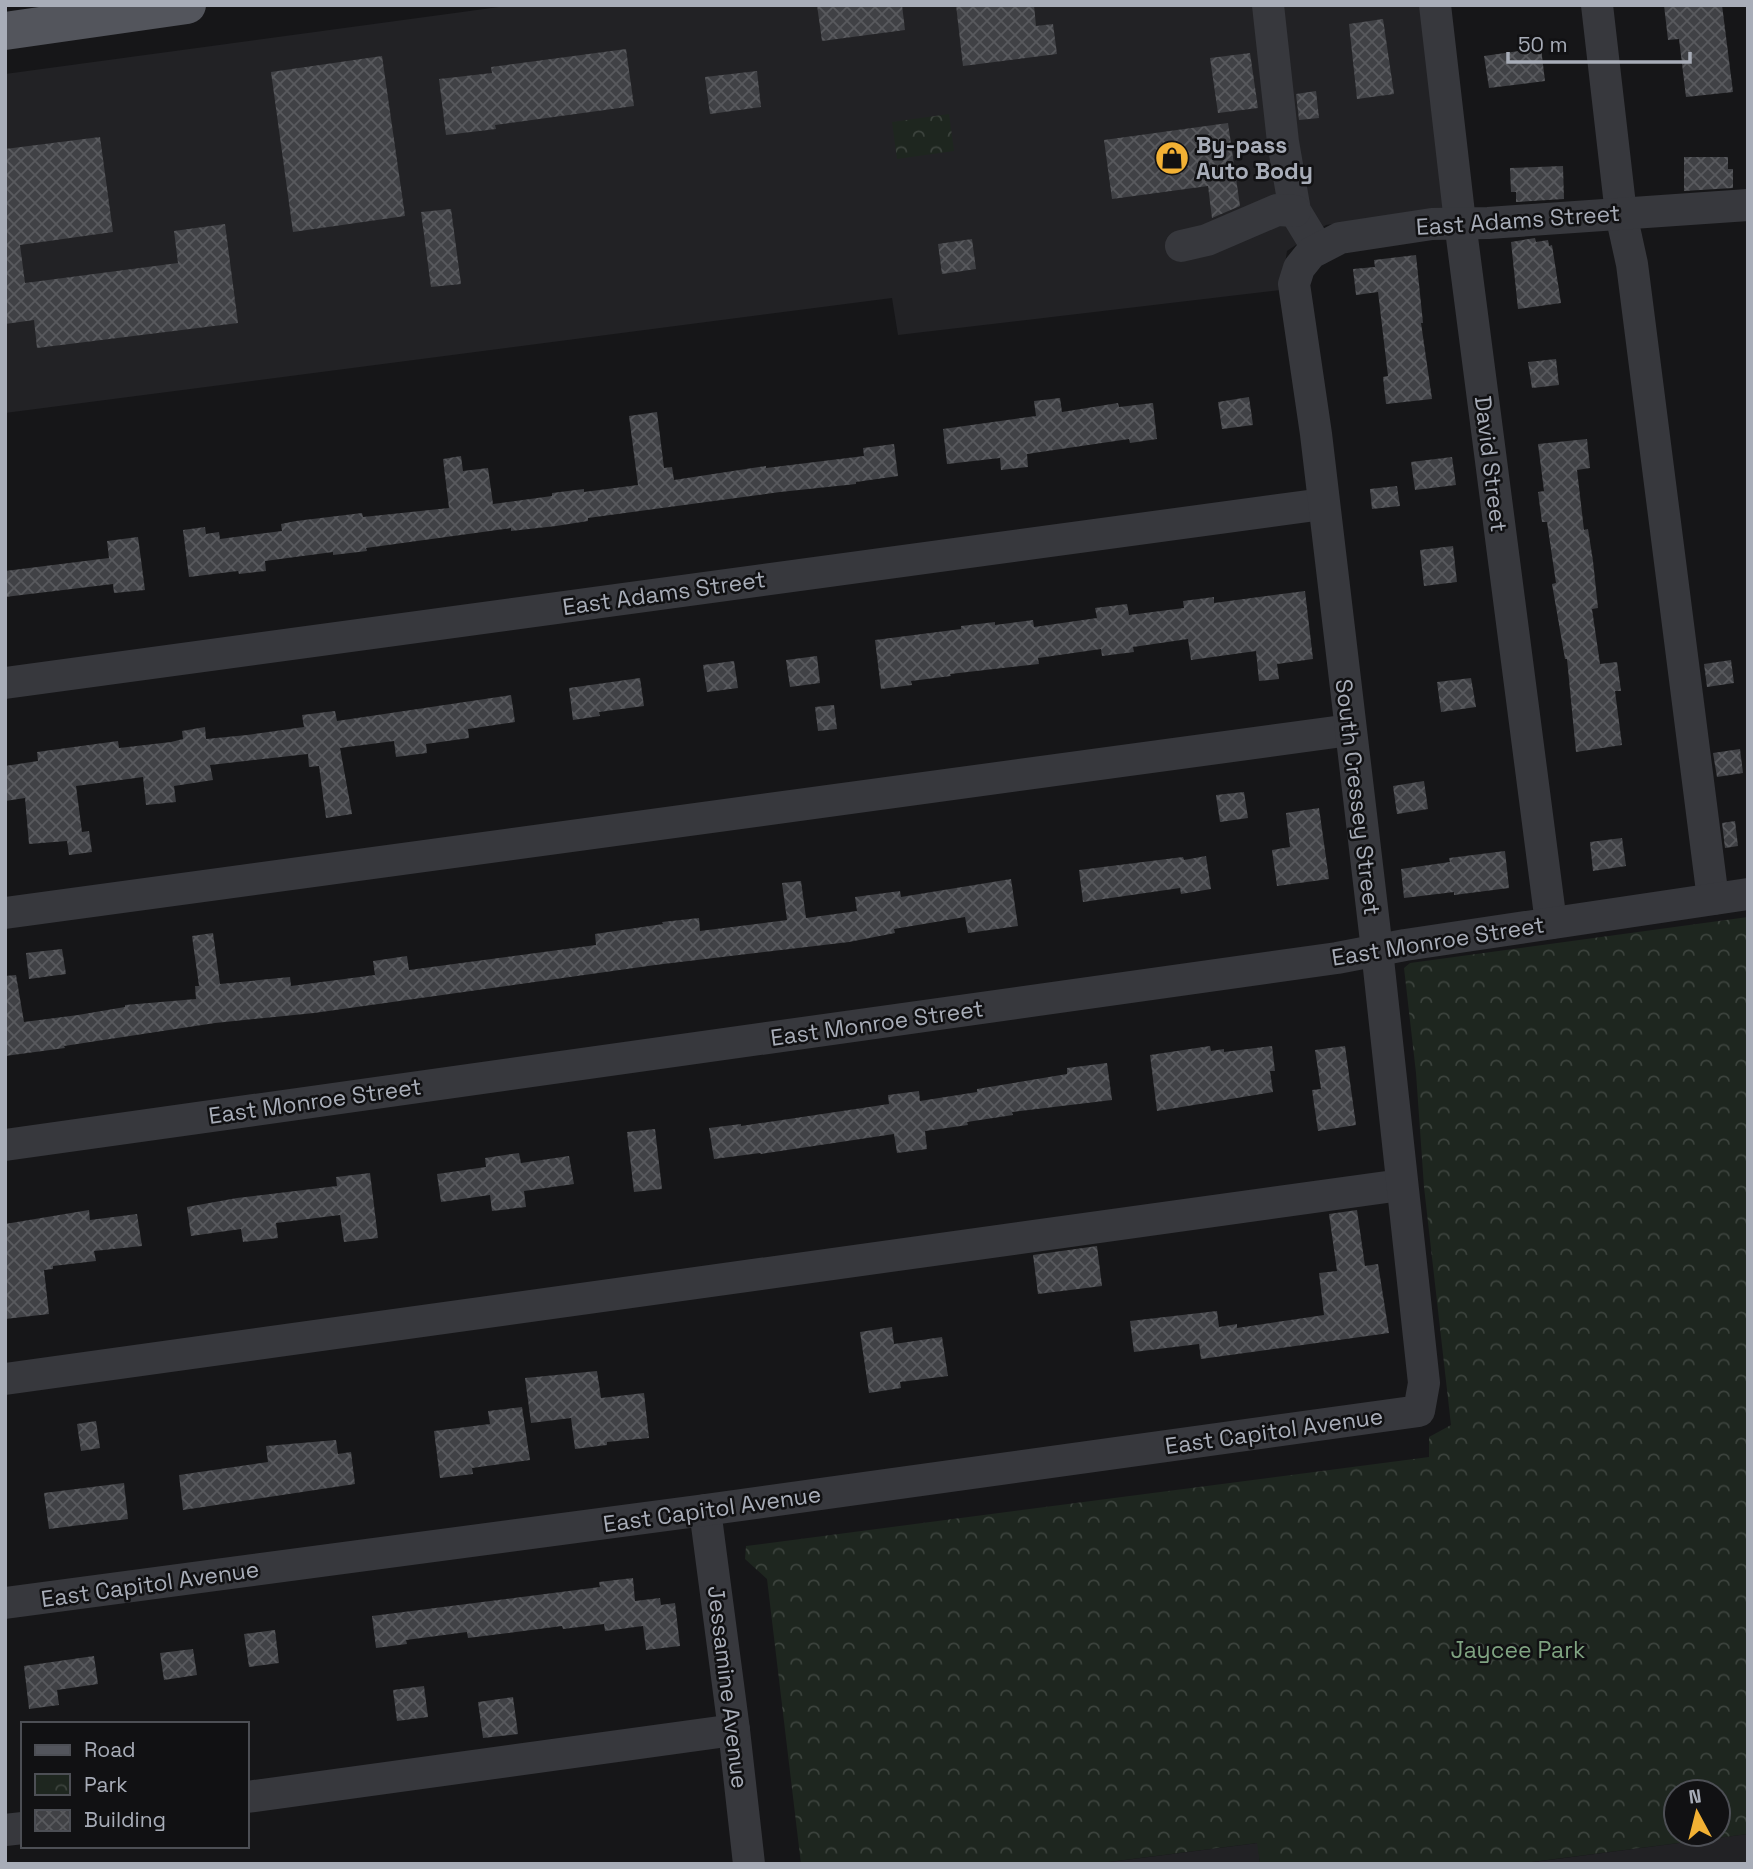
<svg xmlns="http://www.w3.org/2000/svg" width="1753" height="1869" font-family="'Space Grotesk',sans-serif">
	<style>
		.built { fill: #222225 }
		.park { fill: url(#park-crowns); fill-rule: evenodd }
		.building { fill: url(#building-cross-hatch) }
		.lines { fill: none; stroke-linecap: round; stroke-linejoin: round }
		.minor { stroke: #37383d; stroke-width: 32 }
		.major { stroke: #53555c; stroke-width: 38 }
		.labels { text-anchor: middle; dominant-baseline: central; stroke-width: 5; stroke-linejoin: round; paint-order: stroke }
		.poi-label { font-size: 23px; font-weight: bold; fill: #a8adb8; stroke: #111113; text-anchor: start }
		.street-label { font-size: 23px; fill: #a8adb8; stroke: #111113 }
		.park-label { font-size: 23px; fill: #7fa381; stroke: #111113 }
	</style>
	<defs>
		<pattern id="park-crowns" width="20" height="18" patternUnits="userSpaceOnUse" patternTransform="scale(1.75)"><rect width="20" height="18" fill="#1e261f"/><path d="M2 6a3 3 0 1 1 6 0M12 15a3 3 0 1 1 6 0" fill="none" stroke="#3c433d"/></pattern>
		<pattern id="building-cross-hatch" width="8" height="8" patternUnits="userSpaceOnUse" patternTransform="scale(1.75)"><rect width="8" height="8" fill="#404145"/><path d="M0 0l8 8M0 8l8-8" fill="none" stroke="#595a5e"/></pattern>
	</defs>
	<rect width="100%" height="100%" fill="#161618"/>
	<!-- built -->
	<g class="built">
		<path d="M513,5H1423L1444,209L1326,225L1287,251L1281,290L898,335L892,298L5,413V74Z"/>
		<path d="M1748,1834V1864H1518Z"/>
		<path d="M1258,1843L1260,1864H1094Z"/>
	</g>
	<!-- park -->
	<g class="park">
		<path d="M949,114L954,151L897,159L892,122Z"/>
		<path d="M1748,917V1834L1517,1864H1260L1257,1843L1093,1864H801L767,1579L745,1559L746,1546L1429,1457V1437L1451,1425L1424,1187L1416,1073L1404,968L1410,963ZM1676,1792H1718V1834H1676Z"/>
	</g>
	<!-- building -->
	<g class="building">
		<path d="M817,5H902L905,30L822,41Z"/>
		<path d="M956,5H1034L1036,26L1053,24L1057,54L963,66Z"/>
		<path d="M1664,5H1722L1733,92L1686,97L1679,39L1668,40Z"/>
		<path d="M1383,19L1394,94L1357,99L1349,24Z"/>
		<path d="M1541,48L1545,81L1489,88L1484,56Z"/>
		<path d="M626,49L634,106L495,125L496,129L446,135L439,79L492,73L491,67Z"/>
		<path d="M1250,53L1258,108L1218,113L1210,58Z"/>
		<path d="M382,56L405,216L293,232L271,72Z"/>
		<path d="M757,71L761,107L710,114L705,77Z"/>
		<path d="M1316,91L1319,118L1299,120L1296,94Z"/>
		<path d="M1228,123L1240,206L1212,218L1208,186L1112,199L1104,140Z"/>
		<path d="M100,137L113,232L20,245L25,283L178,263L174,231L225,224L238,323L37,348L34,320L5,324V149Z"/>
		<path d="M1684,157H1728V169H1733V188L1684,191Z"/>
		<path d="M1563,166L1564,199L1516,202V192H1511L1510,168Z"/>
		<path d="M451,209L461,284L431,287L421,212Z"/>
		<path d="M1535,238L1536,242L1548,240L1549,246L1552,245L1561,303L1518,309L1511,242Z"/>
		<path d="M972,239L976,269L942,274L938,244Z"/>
		<path d="M1416,255L1423,323H1421L1432,399L1386,404L1383,377L1388,376L1378,292L1356,295L1353,269L1375,267L1374,260Z"/>
		<path d="M1556,359L1559,385L1532,388L1528,362Z"/>
		<path d="M1249,397L1253,425L1222,429L1218,402Z"/>
		<path d="M1060,398L1062,412L1118,403L1119,407L1153,403L1157,439L1130,443L1129,439L1027,454L1028,467L1001,470L1000,458L947,464L943,429L1036,416L1034,401Z"/>
		<path d="M657,412L664,468L672,467L674,480L766,466V468L864,456L863,448L894,444L898,476L856,482V484L780,492L588,518V521L556,526L511,531V528L366,548L367,551L333,555V552L265,561L266,571L239,574L238,571L189,577L183,530L205,527L206,534L219,532L220,539L282,531L281,524L296,521L362,513L363,517L449,508L443,459L461,456L463,471L488,468L493,504L552,496V493L584,489V492L638,485L629,416Z"/>
		<path d="M1587,439L1590,468L1577,470L1584,530L1588,529L1593,561L1598,608L1592,609L1600,664L1617,662L1621,691H1615L1622,745L1576,752L1567,659H1565L1552,584L1556,583L1547,522H1542L1538,492L1544,491L1538,444Z"/>
		<path d="M1452,457L1456,485L1415,490L1411,462Z"/>
		<path d="M1397,486L1400,506L1372,509L1370,489Z"/>
		<path d="M138,537L145,590L114,593L113,584L5,597V571L109,558L107,541Z"/>
		<path d="M1453,546L1457,582L1424,586L1420,550Z"/>
		<path d="M1305,591L1313,659L1277,664L1279,679L1259,681L1256,651L1191,660L1188,639L1133,647L1134,652L1102,656L1101,649L1038,658L1039,664L950,674L951,676L911,681L912,685L881,689L875,640L961,629V626L995,622V625L1033,620L1034,627L1097,618L1095,608L1127,604L1129,615L1184,608L1183,601L1214,597V603Z"/>
		<path d="M817,656L820,683L790,687L786,660Z"/>
		<path d="M1731,660L1734,683L1707,687L1704,664Z"/>
		<path d="M734,661L738,688L707,692L703,665Z"/>
		<path d="M640,678L644,706L599,712L600,716L573,720L569,688Z"/>
		<path d="M1471,678L1476,707L1441,712L1437,682Z"/>
		<path d="M511,695L515,722L468,729L469,738L426,744L427,753L396,757L394,741L340,748L352,814L326,818L319,766L309,767L308,754L210,765L213,780L174,786L176,802L146,805L143,777L76,786L82,832L89,831L92,852L69,855L67,841L29,844L25,798L5,801V766L38,761L37,752L118,741L119,748L171,742L183,739L182,731L205,727L206,739L247,735L304,727L302,715L335,711L337,721Z"/>
		<path d="M834,705L837,729L818,731L815,707Z"/>
		<path d="M1740,749L1743,773L1717,777L1713,753Z"/>
		<path d="M1424,781L1428,809L1397,814L1393,786Z"/>
		<path d="M1244,792L1248,818L1220,822L1216,795Z"/>
		<path d="M1319,808L1329,879L1277,886L1272,850L1290,847L1286,813Z"/>
		<path d="M1735,821L1738,846L1725,848L1722,823Z"/>
		<path d="M1622,838L1626,866L1593,871L1590,842Z"/>
		<path d="M1505,851L1509,888L1454,895V892L1404,898L1401,869L1450,862L1449,858Z"/>
		<path d="M1206,856L1211,889L1181,894L1180,888L1083,902L1079,870L1183,857L1184,860Z"/>
		<path d="M1011,879L1018,926L968,933L965,917L894,929L895,933L849,942L655,965L314,1013L215,1023L64,1046L65,1048L5,1056V976L16,975L24,1022L78,1015L125,1007V1005L196,999L195,986H199L192,936L213,933L220,984L290,977L291,986L375,975L373,961L407,956L409,970L596,945L595,934L663,924L662,922L699,918L700,931L787,920L782,883L801,881L806,918L857,911L855,897L900,891L901,897Z"/>
		<path d="M62,949L66,974L29,979L26,953Z"/>
		<path d="M1210,1046L1211,1051L1224,1049V1052L1272,1046L1275,1071H1270L1273,1092L1157,1111L1150,1055Z"/>
		<path d="M1345,1046L1356,1125L1318,1131L1312,1090L1321,1089L1315,1050Z"/>
		<path d="M1107,1063L1112,1100L1012,1112L1013,1115L967,1122L968,1125L925,1131L927,1149L897,1153L894,1134L761,1154L760,1153L714,1159L709,1128L741,1124V1126L889,1104L888,1095L919,1091L920,1101L977,1092V1089L1067,1074V1068Z"/>
		<path d="M655,1129L662,1189L634,1192L627,1132Z"/>
		<path d="M519,1153L521,1163L569,1156L574,1184L524,1191L526,1207L492,1211L490,1195L441,1202L437,1174L486,1167L485,1158Z"/>
		<path d="M370,1173L378,1238L344,1242L340,1215L276,1223L278,1238L243,1242L241,1229L191,1236L187,1207L237,1198L337,1186L336,1177Z"/>
		<path d="M89,1210L90,1220L137,1214L142,1246L94,1251L96,1261L53,1266V1269L44,1270L49,1314L5,1319V1224Z"/>
		<path d="M1357,1210L1365,1266L1378,1264L1389,1333L1201,1359L1199,1344L1134,1352L1130,1321L1217,1311L1219,1327L1237,1324V1328L1324,1315L1319,1273L1337,1271L1329,1214Z"/>
		<path d="M1097,1246L1102,1286L1038,1294L1033,1255Z"/>
		<path d="M892,1327L894,1344L942,1337L948,1376L900,1382L901,1388L869,1393L860,1332Z"/>
		<path d="M597,1371L601,1398L644,1393L649,1438L607,1442V1445L575,1449L571,1418L531,1423L525,1378Z"/>
		<path d="M522,1407L530,1460L472,1468L473,1474L440,1478L434,1431L490,1424L488,1411Z"/>
		<path d="M96,1421L100,1448L81,1451L77,1424Z"/>
		<path d="M336,1440L338,1454L351,1452L355,1484L183,1510L179,1475L268,1462L266,1446Z"/>
		<path d="M124,1483L128,1519L49,1529L44,1493Z"/>
		<path d="M633,1578L635,1601L660,1598L661,1605L675,1603L680,1646L646,1650L643,1626L605,1631L604,1624L563,1629L562,1626L468,1638L467,1632L406,1640L407,1644L376,1648L372,1616L600,1587L599,1582Z"/>
		<path d="M275,1630L279,1663L249,1667L244,1634Z"/>
		<path d="M193,1649L197,1675L164,1680L160,1653Z"/>
		<path d="M94,1656L98,1684L57,1690L59,1705L29,1709L24,1666Z"/>
		<path d="M424,1686L428,1717L397,1721L393,1690Z"/>
		<path d="M513,1697L518,1734L483,1738L478,1702Z"/>
	</g>
	<g class="lines">
		<!-- minor -->
		<g class="minor">
			<path d="M1268,5L1283,142L1295,211L1318,249"/>
			<path d="M1435,5L1460,222L1551,923"/>
			<path d="M1597,5L1621,214L1632,264L1713,899"/>
			<path d="M1181,246L1207,240L1277,210L1295,211"/>
			<path d="M5,683L1323,504"/>
			<path d="M5,913L1350,730"/>
			<path d="M5,1145L1337,958L1405,945L1748,894"/>
			<path d="M5,1379L1401,1185"/>
			<path d="M705,1510L734,1730L749,1864"/>
			<path d="M5,1603L705,1510L1419,1411L1424,1383L1377,950L1316,434L1294,284L1299,268L1311,253L1340,238L1432,224L1488,223L1748,205"/>
			<path d="M247,1797L734,1730"/>
			<path d="M5,1830L23,1828"/>
		</g>
		<!-- major -->
		<path class="major" d="M5,31L187,5"/>
	</g>
	<!-- icons -->
	<defs>
		<g id="shop-disc" transform="scale(1.75)"><circle r="9.5" fill="#f2b134" stroke="#111113"/><path d="M-5-2.5h2.3a2.7 3.5 0 0 1 5.4 0H5L5.5 6h-11ZM-1.5-2.5h3a1.5 2.3 0 0 0-3 0Z" fill="#111"/></g>
	</defs>
	<g fill-rule="evenodd">
		<use href="#shop-disc" x="1172" y="158"/>
	</g>
	<g class="labels">
		<!-- poi labels -->
		<g class="poi-label">
			<text x="1196" y="145">By-pass<tspan x="1196" dy="26">Auto Body</tspan></text>
		</g>
		<!-- street labels -->
		<g class="street-label">
			<text transform="translate(1518 220) rotate(-4)">East Adams Street</text>
			<text transform="translate(1491 464) rotate(83)">David Street</text>
			<text transform="translate(664 593) rotate(-8)">East Adams Street</text>
			<text transform="translate(1358 797) rotate(83)">South Cressey Street</text>
			<text transform="translate(1438 941) rotate(-9)">East Monroe Street</text>
			<text transform="translate(877 1023) rotate(-8)">East Monroe Street</text>
			<text transform="translate(315 1101) rotate(-8)">East Monroe Street</text>
			<text transform="translate(1274 1431) rotate(-8)">East Capitol Avenue</text>
			<text transform="translate(712 1509) rotate(-8)">East Capitol Avenue</text>
			<text transform="translate(150 1584) rotate(-8)">East Capitol Avenue</text>
			<text transform="translate(728 1687) rotate(83)">Jessamine Avenue</text>
		</g>
		<!-- park labels -->
		<g class="park-label">
			<text x="1518" y="1650">Jaycee Park</text>
		</g>
	</g>
	<!-- border -->
	<rect width="1753" height="1869" fill="none" stroke="#a8adb8" stroke-width="14"/>
	<!-- legend -->
	<rect x="21" y="1722" width="228" height="126" fill="#111113" stroke="#4d4f55" stroke-width="2"/>
	<rect x="35" y="1745" width="35" height="10" fill="#53555c" stroke="#4d4f55" stroke-width="2"/>
	<text x="84" y="1757" font-size="21" fill="#a8adb8">Road</text>
	<rect x="35" y="1774" width="35" height="21" fill="url(#park-crowns)" stroke="#4d4f55" stroke-width="2"/>
	<text x="84" y="1792" font-size="21" fill="#a8adb8">Park</text>
	<rect x="35" y="1810" width="35" height="21" fill="url(#building-cross-hatch)" stroke="#4d4f55" stroke-width="2"/>
	<text x="84" y="1827" font-size="21" fill="#a8adb8">Building</text>
	<!-- north arrow -->
	<g transform="translate(1697 1813) rotate(353)"><circle r="33" fill="#111113" stroke="#4d4f55" stroke-width="2"/>
	<path d="M0-5L12 26L0 18L-12 26Z" fill="#f2b134"/>
	<text y="-10" font-size="19" font-weight="bold" text-anchor="middle" fill="#a8adb8">N</text>
	</g>
	<!-- scale -->
	<path d="M1508 52v10h182v-10" fill="none" stroke="#a8adb8" stroke-width="3.5"/>
	<text x="1518" y="52" font-size="21" fill="#a8adb8" stroke="#111113" stroke-width="5" paint-order="stroke">50 m</text>
</svg>
